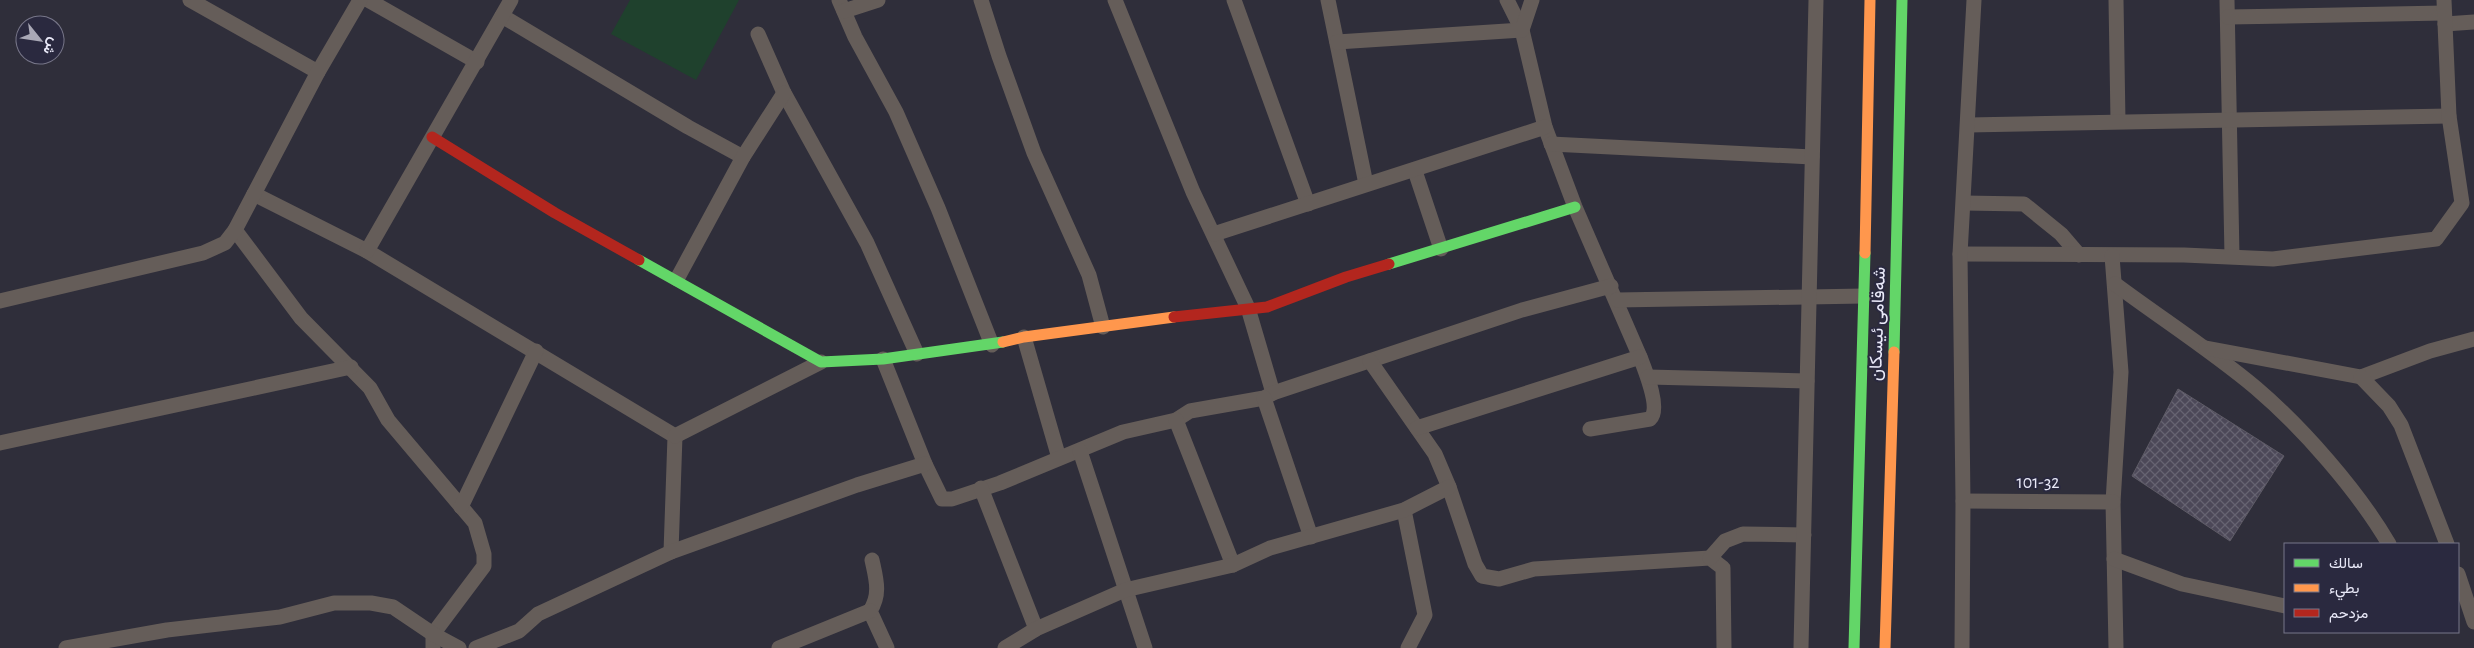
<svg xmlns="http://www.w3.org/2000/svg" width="2474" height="648" font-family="'Alegreya Sans',Vazirmatn,sans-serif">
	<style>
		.pitch { fill: #1f412d }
		.building { fill: url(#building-cross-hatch); stroke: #5e5b66 }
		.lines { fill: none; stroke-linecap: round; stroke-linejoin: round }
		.street { stroke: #655d59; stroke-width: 15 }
		.fast { stroke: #63d668; stroke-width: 11 }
		.slow { stroke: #ff974d; stroke-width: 11 }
		.jam { stroke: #b3261e; stroke-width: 11 }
		.labels { text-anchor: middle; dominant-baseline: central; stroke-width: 4; stroke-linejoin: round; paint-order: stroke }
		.street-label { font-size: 18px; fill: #eaeaf9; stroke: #2a293f }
	</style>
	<defs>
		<pattern id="building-cross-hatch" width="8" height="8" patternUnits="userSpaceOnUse" patternTransform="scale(1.25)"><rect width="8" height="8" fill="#4c4858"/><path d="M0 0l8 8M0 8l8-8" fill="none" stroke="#666371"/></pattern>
	</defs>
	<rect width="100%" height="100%" fill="#2f2e3a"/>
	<!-- pitch -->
	<path class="pitch" d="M630,0H739L696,80L611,34Z"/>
	<!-- building -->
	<path class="building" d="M2178,389L2284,456L2230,541L2132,476Z"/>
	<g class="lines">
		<!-- street -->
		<g class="street">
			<path d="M190,0L318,72"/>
			<path d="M368,0L477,62"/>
			<path d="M839,0L855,37L896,112L938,208L992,345"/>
			<path d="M981,0L999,56L1034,153L1089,275L1103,327"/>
			<path d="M1115,0L1193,192L1248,308L1273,393"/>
			<path d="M1234,0L1308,204"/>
			<path d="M1328,0L1366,184"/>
			<path d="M1507,0L1522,30L1545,127L1575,207L1640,357C1645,370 1661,409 1650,419L1590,429"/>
			<path d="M2116,0L2118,121"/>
			<path d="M2227,0L2232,256"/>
			<path d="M844,11L878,0"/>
			<path d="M502,16L688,127L743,157"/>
			<path d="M2228,17L2444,13"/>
			<path d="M2445,24L2474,22"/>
			<path d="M758,34L784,93L867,243L917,354"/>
			<path d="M1337,42L1522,30L1532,0"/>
			<path d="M1968,125L2449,116"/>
			<path d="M1551,144L1812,157"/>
			<path d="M1415,171L1441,249"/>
			<path d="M254,194L367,251L675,436L671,552"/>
			<path d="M1964,203L2024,204L2061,234L2079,255"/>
			<path d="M235,230L301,318L370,388L388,420L475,523L484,554V566L433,634V648"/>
			<path d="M1214,234L1545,127"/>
			<path d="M367,251L511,0"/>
			<path d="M1960,254L2184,255L2273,259L2436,239L2462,203L2449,116L2444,0"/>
			<path d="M2112,256L2121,372L2113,502L2116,648"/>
			<path d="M677,279L743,157L784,93"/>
			<path d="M2115,284C2162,319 2212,351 2256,388C2303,428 2358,491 2389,544"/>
			<path d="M1617,300L1864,296"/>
			<path d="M0,301L203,253L225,243L235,230L318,72L360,0"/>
			<path d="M1024,337L1059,458"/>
			<path d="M2206,348L2361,377L2430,351L2474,339"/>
			<path d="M883,359L925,464L942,499H952L1000,483L1123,432L1176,420L1190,411L1264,398L1273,393L1522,310L1611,286"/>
			<path d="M1370,361L1435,454L1449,487L1475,564L1482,576L1499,579L1534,569L1710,558L1723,568L1724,648"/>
			<path d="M1648,377L1807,381"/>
			<path d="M2361,377L2389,406L2401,425L2447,544"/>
			<path d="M1264,398L1311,537"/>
			<path d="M1176,420L1233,565"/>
			<path d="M1417,428L1640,357"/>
			<path d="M675,436L821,362"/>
			<path d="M0,443L351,367"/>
			<path d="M1080,451L1145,648"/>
			<path d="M981,488L1036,629"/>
			<path d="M1963,501L2113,502"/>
			<path d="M461,507L536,351"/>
			<path d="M1404,510L1425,615L1408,648"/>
			<path d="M1710,558L1725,541L1743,534L1804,535"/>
			<path d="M2114,559L2182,584L2285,606"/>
			<path d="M872,560C876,579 881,594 870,611L887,648"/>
			<path d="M2458,574L2474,622"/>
			<path d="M66,648L167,630L280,617L334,603H371L393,607L433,634L459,648"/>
			<path d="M476,648L519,631L538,614L671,552L857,485L925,464"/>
			<path d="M779,648L870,611"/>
			<path d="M1005,648L1036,629L1125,590L1233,565L1270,548L1404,510L1449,487"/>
			<path d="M1801,648L1816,0"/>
			<path d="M1962,648L1963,501L1960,254L1974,0"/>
		</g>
		<!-- fast -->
		<g class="fast">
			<path d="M639,260L821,362L883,359L1003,342"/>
			<path d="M1389,264L1575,207"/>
			<path d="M1894,352L1902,0"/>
			<path d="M1854,648L1865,253"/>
		</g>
		<!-- slow -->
		<g class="slow">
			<path d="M1865,253L1870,0"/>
			<path d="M1003,342L1024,337L1174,317"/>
			<path d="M1885,648L1894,352"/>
		</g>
		<!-- jam -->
		<g class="jam">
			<path d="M432,137L555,213L639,260"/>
			<path d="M1174,317L1267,307L1346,277L1389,264"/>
		</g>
	</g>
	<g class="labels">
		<!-- street labels -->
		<g class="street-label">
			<text transform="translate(1878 324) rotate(-88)">شەقامی ئیسکان</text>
			<text x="2038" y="483">101-32</text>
		</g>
	</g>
	<!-- legend -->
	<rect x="2284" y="543" width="175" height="90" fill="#2a293f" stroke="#777689"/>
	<rect x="2294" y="559" width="25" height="8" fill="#63d668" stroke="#777689"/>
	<text x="2329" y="568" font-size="15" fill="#eaeaf9">سالك</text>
	<rect x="2294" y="584" width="25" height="8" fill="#ff974d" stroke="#777689"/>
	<text x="2329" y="593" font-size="15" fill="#eaeaf9">بطيء</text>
	<rect x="2294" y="609" width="25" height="8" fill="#b3261e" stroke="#777689"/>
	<text x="2329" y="618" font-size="15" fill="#eaeaf9">مزدحم</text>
	<!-- north arrow -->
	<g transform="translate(40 40) rotate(120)"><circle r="24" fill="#2a293f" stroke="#777689"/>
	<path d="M0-4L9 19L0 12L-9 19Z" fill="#a9a8b6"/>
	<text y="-8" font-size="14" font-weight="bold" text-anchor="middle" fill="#eaeaf9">ش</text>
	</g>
</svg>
